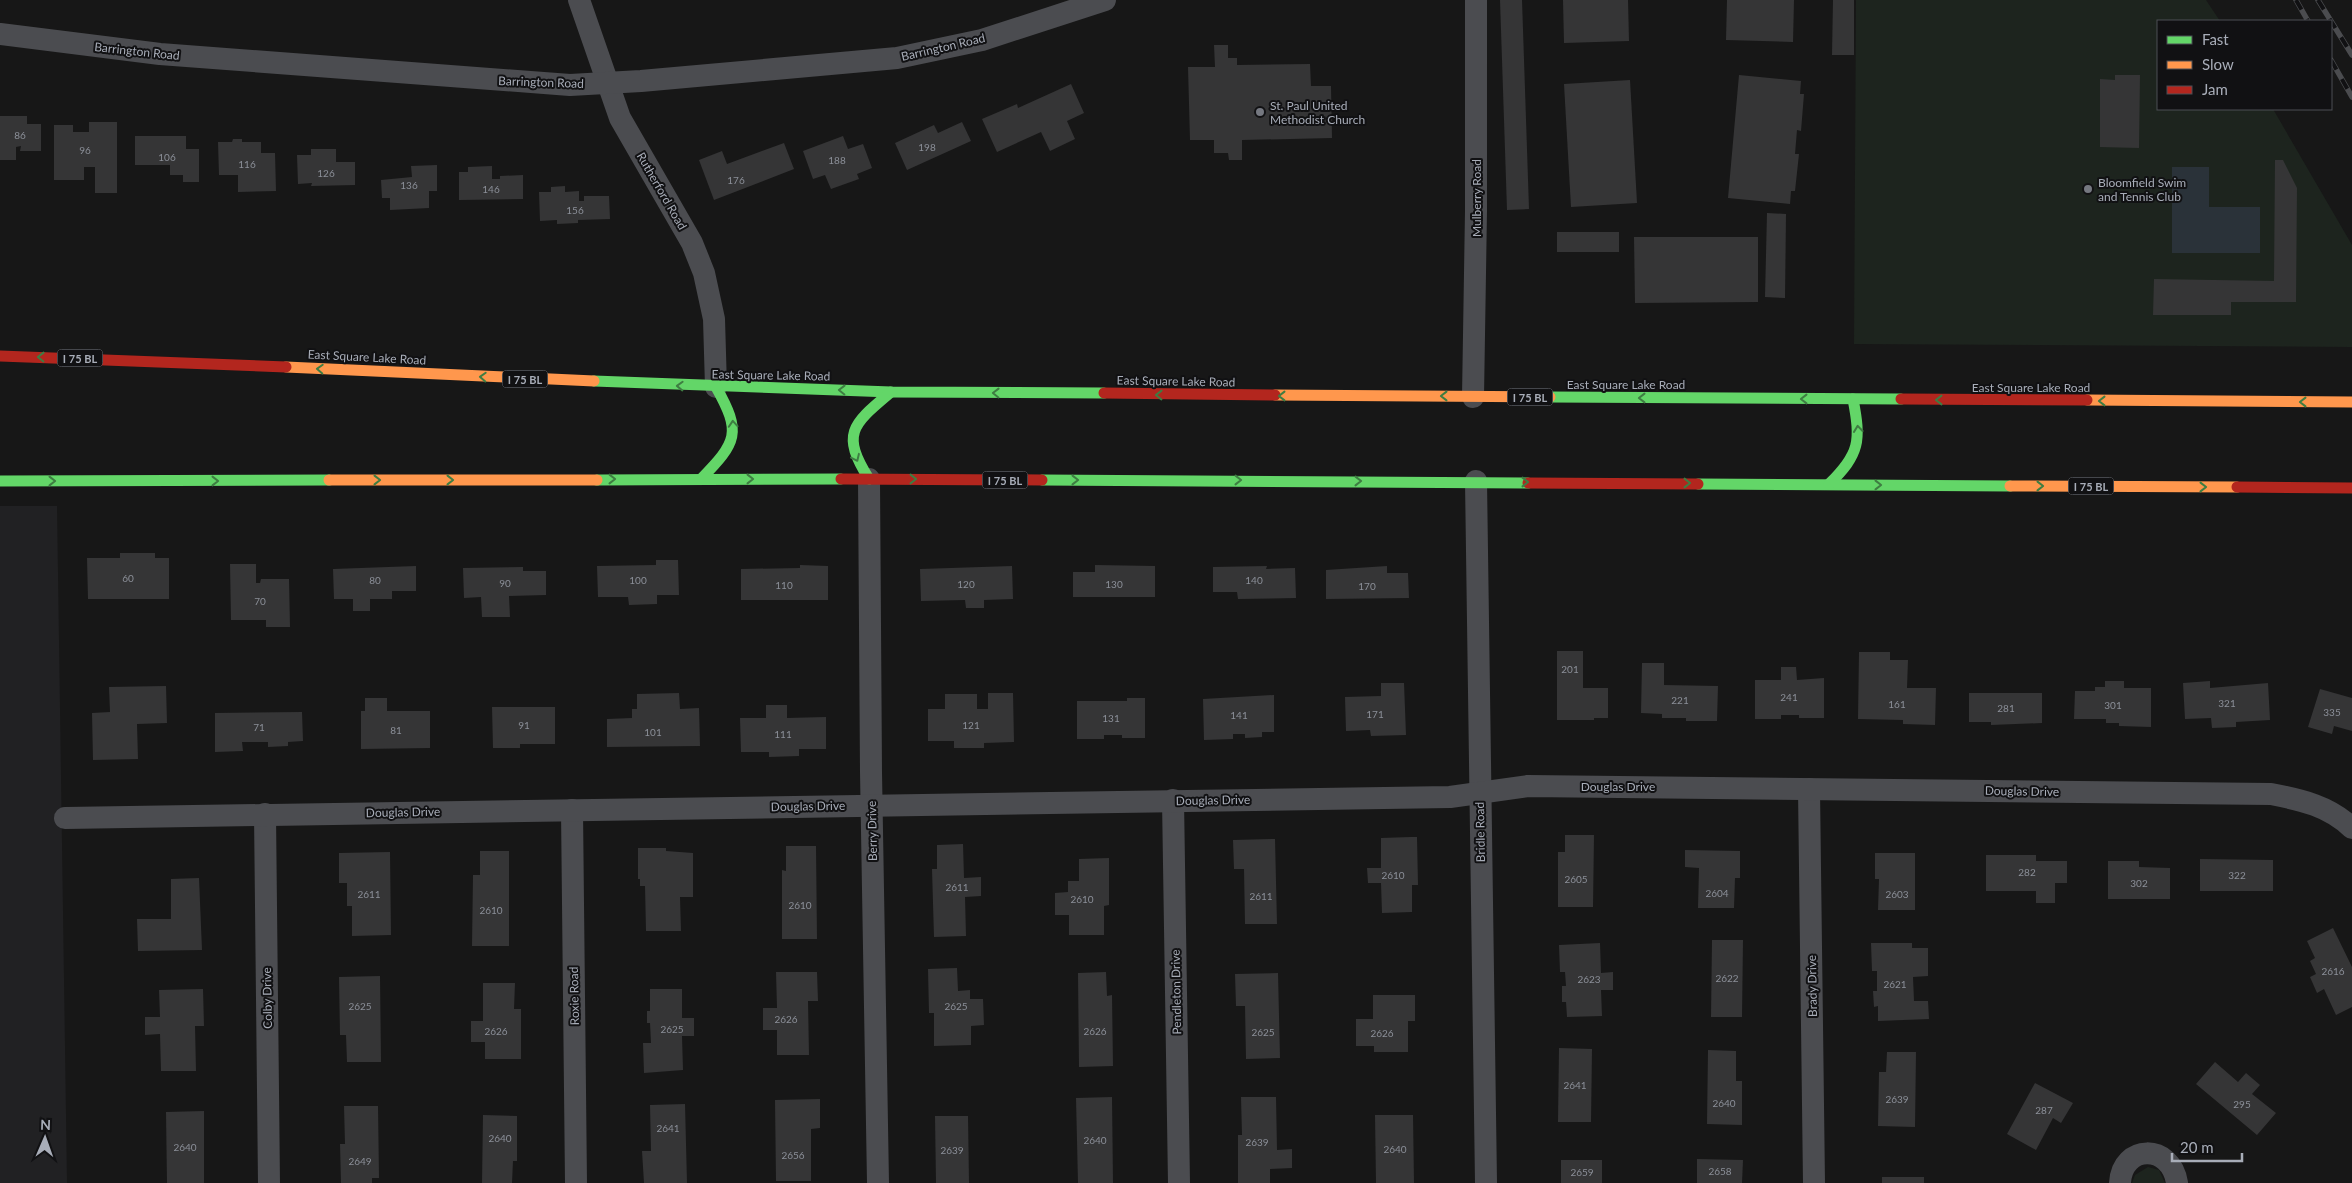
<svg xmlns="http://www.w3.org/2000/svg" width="2352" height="1183" font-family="Lato,sans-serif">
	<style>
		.built { fill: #212123 }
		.green { fill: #1d241e }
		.water { fill: #2a3239 }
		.building { fill: #353536 }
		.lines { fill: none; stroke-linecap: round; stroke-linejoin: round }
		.street { stroke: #4b4c50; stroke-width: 22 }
		.fast { stroke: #63d668; stroke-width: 11 }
		.slow { stroke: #ff974d; stroke-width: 11 }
		.jam { stroke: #b3261e; stroke-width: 11 }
		.rail-casing { stroke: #4b4c4f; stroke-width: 5.5 }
		.rail { stroke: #111113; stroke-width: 4; stroke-dasharray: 11; stroke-linecap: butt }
		.oneway { stroke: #3e7d42 }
		.poi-dot { fill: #757880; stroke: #111113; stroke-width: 2 }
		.labels { text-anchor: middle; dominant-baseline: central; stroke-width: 4; stroke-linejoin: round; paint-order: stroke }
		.number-label { font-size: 10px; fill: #8b8f98 }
		.shield { fill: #111113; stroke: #7b7e86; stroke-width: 1 }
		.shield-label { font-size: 11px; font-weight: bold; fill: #a8adb8 }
		.street-label { font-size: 12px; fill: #a8adb8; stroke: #111113 }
		.poi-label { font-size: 12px; fill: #a8adb8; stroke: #111113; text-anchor: start }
	</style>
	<rect width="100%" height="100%" fill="#171717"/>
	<!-- built -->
	<path class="built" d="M0,506H57L67,1183H0Z"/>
	<!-- green -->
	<g class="green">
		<path d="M1856,0H2206L2220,21H2158V109H2273L2352,245V347L1854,344Z"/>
		<path d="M2148,1167L2159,1170L2165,1183H2132L2135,1175Z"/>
	</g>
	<!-- water -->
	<path class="water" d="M2172,167H2209V207H2260V253H2172Z"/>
	<!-- building -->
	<g class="building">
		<path d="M1500,0H1522L1529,209L1507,210Z"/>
		<path d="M1563,0H1628L1629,41L1564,43Z"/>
		<path d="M1727,0H1794L1793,42L1726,40Z"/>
		<path d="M1833,0H1854V55H1832Z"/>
		<path d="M1214,45H1228V58H1237V65L1310,64L1311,86H1331L1332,138L1242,140V160H1229L1228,153H1214V140H1190L1188,67H1215Z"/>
		<path d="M1739,75L1801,81L1800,94H1804L1801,131L1797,130L1795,154H1799L1795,191H1791L1790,204L1728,198Z"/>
		<path d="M2115,75H2140L2139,148L2100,147V79L2115,80Z"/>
		<path d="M1630,80L1637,203L1571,207L1564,84Z"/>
		<path d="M1071,84L1084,113L1067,121L1075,139L1050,151L1041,132L997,152L982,119L1017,104L1018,108Z"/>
		<path d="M0,116H27V124H41V151H20L21,146L16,147V160H0Z"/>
		<path d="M89,122H117V193H95V167H84V180H54V125H73V132H89Z"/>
		<path d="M962,122L971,141L907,170L895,143L934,125L938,133Z"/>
		<path d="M135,136H186V149H199V182H183V175H170V165H135Z"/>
		<path d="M843,136L848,149L863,144L872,168L857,174L859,179L831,189L825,175L813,179L803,151Z"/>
		<path d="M233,139H242V142H261V153H275L276,191L238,192V175H219L218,142H232Z"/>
		<path d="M784,143L794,169L714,200L699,160L722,151L727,164Z"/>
		<path d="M311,149H336V162H355V185L311,186L312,183L298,184L297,155H311Z"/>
		<path d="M2275,160H2283L2297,188L2296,302H2231V315H2153L2154,279L2274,281Z"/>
		<path d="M437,165V191H429V208L390,210V198H382L381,180L412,177L411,166Z"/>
		<path d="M492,166V179H500V176L523,175V199L459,200V172H468V167Z"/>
		<path d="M565,186V192L579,191V201H584V196H609L610,219L578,220V223L557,224V220L540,221L539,192H551V187Z"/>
		<path d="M1767,213L1786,214L1785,298L1765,297Z"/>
		<rect x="1557" y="232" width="62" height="20"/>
		<path d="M1634,237H1758V302L1635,303Z"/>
		<path d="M120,553H155V558H169V599H88L87,558H120Z"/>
		<path d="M656,560H678L679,595H657V604L629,605L628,597H598L597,566L656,565Z"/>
		<path d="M230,564H256V583H260L261,579H289L290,627H266V620H231Z"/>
		<path d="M800,565L828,566V600H741V569L800,568Z"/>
		<path d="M1095,565L1155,566V597H1073V572H1095Z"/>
		<path d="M416,566V591H392V599H370V611H353V599H334L333,569Z"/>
		<path d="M1012,566L1013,599L984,600V608H966L965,600L921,601L920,569Z"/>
		<path d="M1267,566L1266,569L1295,568L1296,598L1238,599L1237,592H1213V567Z"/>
		<path d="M1387,566V573H1408L1409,598L1326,599V570Z"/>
		<path d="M523,567V571H546V595L509,596L510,617H482L481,597L464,598L463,568Z"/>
		<path d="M1557,651H1583V688H1608V718H1594V720H1557Z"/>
		<path d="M1859,652H1890V660H1908L1907,688H1936L1935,725L1903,724V720L1858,719Z"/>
		<path d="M1642,663H1664V685L1718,686L1717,721H1686V718H1662V714L1641,713Z"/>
		<path d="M1781,667H1796L1797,680L1824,678V718H1799V715H1781V719H1755V680H1781Z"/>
		<path d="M2105,681H2124V688H2151V727L2119,726V723H2106V719H2074L2075,691H2095V687H2105Z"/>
		<path d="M2210,681V688L2268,683L2270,720L2236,722V727L2212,728L2211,718L2185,719L2183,683Z"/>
		<path d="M1381,683H1404L1406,735L1371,736L1370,730L1346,731L1345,697L1381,696Z"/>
		<path d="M166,686L167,723L137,724L138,759L93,760L92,713L110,712L109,687Z"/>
		<path d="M2320,689L2352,698V731L2334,726L2332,734L2308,727Z"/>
		<path d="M679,693L680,709L699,708L700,746L607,747V719L632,718V709H637V694Z"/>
		<path d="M988,693H1013L1014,742L984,743V748H954V741H928V709H945V694H977V709H988Z"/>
		<path d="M1969,693H2042V723L1991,725V722H1969Z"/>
		<path d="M1274,695V732H1262V737L1245,738V734H1233V739L1204,740L1203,699Z"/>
		<path d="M365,698H387V711H430V748L361,749V711H365Z"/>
		<path d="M1127,698H1145V738H1122V735H1104V739H1077V701H1127Z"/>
		<path d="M766,705H787V718L826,717V749H799V756L769,757V752H741L740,718H766Z"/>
		<path d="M492,707H555V744H520V748H493Z"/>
		<path d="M302,712L303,741L288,742V746L268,747V742H242L243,751L215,752V713Z"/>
		<path d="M1565,835H1594L1593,907H1558V852H1565Z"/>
		<path d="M1411,837H1417L1418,885H1412V912L1382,913L1381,883H1368L1367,868H1381V838Z"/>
		<path d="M1275,839L1277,924H1245L1244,869H1234L1233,840Z"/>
		<path d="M963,844L964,878L981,877V896L965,897L966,936L934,937L932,869H937V845Z"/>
		<path d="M786,846H816L817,939H782V870L786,871Z"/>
		<path d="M638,848H666V851L693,853V897H680L681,931H646L645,886H640V879H638Z"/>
		<path d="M1685,850L1740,851V878H1735L1734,908H1698L1699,868L1685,867Z"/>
		<path d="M480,851H509V946H472L473,875H480Z"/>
		<path d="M390,852L391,935L352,936V906H347V883H339V853Z"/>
		<path d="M1875,853H1915V910H1878L1879,879H1875Z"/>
		<path d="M1986,855H2036V861H2067V883H2055V903H2036V891H1986Z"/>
		<path d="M1109,858V905L1104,906V935H1069V915H1055V893L1068,892V881H1079V859Z"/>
		<path d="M2200,859L2273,860V891H2200Z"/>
		<path d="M2108,861H2139V867L2170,868V899H2108Z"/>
		<path d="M199,878L202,950L138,951L137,919H171V879Z"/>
		<path d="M2333,928L2352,967V1007L2336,1015L2324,989L2317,993L2310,977L2316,974L2310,961L2315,958L2307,941Z"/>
		<path d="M1712,940H1743L1742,1017H1711Z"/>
		<path d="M1600,943L1601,973L1613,972V990H1601L1602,1016L1567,1017L1566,1002H1562V986H1566L1565,972H1560L1559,945Z"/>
		<path d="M1871,943H1912V948H1928V976L1913,977L1914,1001H1928L1929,1019L1878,1021V1006L1874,1007L1873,991H1877V971H1872Z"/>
		<path d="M957,968L958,991L970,990V999H983L984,1025L971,1026V1045L934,1046V1013H929L928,969Z"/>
		<path d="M776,972H817L818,1001H808L809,1055H777V1030H763V1008H777Z"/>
		<path d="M1106,972L1107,996L1112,995L1113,1066L1079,1067L1078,973Z"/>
		<path d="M1278,973L1280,1058L1246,1059L1245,1006H1236L1235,974Z"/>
		<path d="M380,976L381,1062H347L346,1035H340L339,977Z"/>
		<path d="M483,983H515L514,1009H521V1059H485V1042H471V1021H483Z"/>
		<path d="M203,989L204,1026H195L196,1071H161L160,1034L145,1035V1017H160L159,990Z"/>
		<path d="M650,989H682V1018H694V1036H682L683,1070L644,1073L643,1043H651L650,1023H647V1011H650Z"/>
		<path d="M1373,995H1415V1021H1408V1052H1374V1046H1356V1019H1373Z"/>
		<path d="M1559,1048L1592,1049L1591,1122H1558Z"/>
		<path d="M1708,1050L1736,1051V1081H1742V1125L1707,1124Z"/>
		<path d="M1887,1052H1916L1915,1127L1878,1126L1879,1072H1886Z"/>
		<path d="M2215,1062L2238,1082L2246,1073L2260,1085L2252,1094L2276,1113L2257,1135L2196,1084Z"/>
		<path d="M2035,1083L2073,1103L2061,1123L2053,1118L2036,1150L2007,1134Z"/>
		<path d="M1112,1097L1113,1183H1078L1076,1098Z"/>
		<path d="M1241,1097H1276L1277,1150L1292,1149V1168L1270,1169V1183H1238V1135H1242Z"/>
		<path d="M820,1099V1128L811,1129V1181H776L775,1100Z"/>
		<path d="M685,1104L687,1183H644L642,1151H651L650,1105Z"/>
		<path d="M344,1106H378L379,1178H372V1183H341L340,1144H345Z"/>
		<path d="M204,1111V1183H167L166,1112Z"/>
		<path d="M483,1115L517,1116V1161H513L512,1183H482Z"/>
		<path d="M1375,1115H1413L1414,1183H1376Z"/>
		<path d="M935,1116H968L969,1183H936Z"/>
		<path d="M1697,1159L1743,1160L1742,1183H1697Z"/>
		<rect x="1561" y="1160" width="41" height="23"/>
		<rect x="1882" y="1177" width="42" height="6"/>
	</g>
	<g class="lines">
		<!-- street -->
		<g class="street">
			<path d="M579,0L620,118L692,243L704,273L714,319L716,387"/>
			<path d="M0,34L160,54L570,85L641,81L897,58L982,40L1105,0"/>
			<path d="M1473,397L1476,211V0"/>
			<path d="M869,479L871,772L878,1183"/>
			<path d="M1476,481L1486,1183"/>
			<path d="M1809,789L1814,1183"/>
			<path d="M1173,800L1179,1183"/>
			<path d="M572,810L576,1183"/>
			<path d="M265,814L269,1183"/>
			<path d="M65,818L1450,797L1528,786L2271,794C2302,800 2329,806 2352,828"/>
			<path d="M2120,1183C2122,1144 2171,1143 2177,1183"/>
		</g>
		<!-- fast -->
		<g class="fast">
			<path d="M594,381L891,392L1104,393"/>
			<path d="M1550,397L1901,399"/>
			<path d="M701,479C737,442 742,433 716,387"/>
			<path d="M869,479C840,433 853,424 891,392"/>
			<path d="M597,480L841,479"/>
			<path d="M1042,480L1528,483"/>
			<path d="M0,481L329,480"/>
			<path d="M1698,484L2010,486"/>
			<path d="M1829,484C1860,454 1861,441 1853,399"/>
		</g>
		<!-- slow -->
		<g class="slow">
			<path d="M286,367L594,381"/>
			<path d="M1275,395L1550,397"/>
			<path d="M2087,400L2352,402"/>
			<path d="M329,480H597"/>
			<path d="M2010,486L2237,487"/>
		</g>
		<!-- jam -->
		<g class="jam">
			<path d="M0,356L286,367"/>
			<path d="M1104,393L1275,395"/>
			<path d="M1901,399L2087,400"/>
			<path d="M841,479L1042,480"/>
			<path d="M1528,483L1698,484"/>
			<path d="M2237,487L2352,488"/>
		</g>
		<!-- rail casing -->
		<g class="rail-casing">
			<g id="rail">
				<path d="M2296,0L2308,21"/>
				<path d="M2318,0L2352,55"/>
				<path d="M2331,60L2352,97"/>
			</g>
		</g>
		<!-- rail -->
		<use href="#rail" class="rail"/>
	</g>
	<!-- one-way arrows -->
	<defs><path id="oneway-chevron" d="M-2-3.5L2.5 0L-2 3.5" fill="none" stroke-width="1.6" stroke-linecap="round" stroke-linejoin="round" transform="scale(1.25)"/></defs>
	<g class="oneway">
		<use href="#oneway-chevron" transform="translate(41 357) rotate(-179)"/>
		<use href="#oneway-chevron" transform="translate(320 369) rotate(-177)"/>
		<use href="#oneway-chevron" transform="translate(483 377) rotate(-177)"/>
		<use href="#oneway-chevron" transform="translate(680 386) rotate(-178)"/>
		<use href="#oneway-chevron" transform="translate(842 390) rotate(-179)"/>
		<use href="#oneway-chevron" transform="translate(996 393) rotate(-179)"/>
		<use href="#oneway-chevron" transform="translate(1159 395) rotate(-179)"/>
		<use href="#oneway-chevron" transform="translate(1282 396) rotate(-180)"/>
		<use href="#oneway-chevron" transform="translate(1444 396) rotate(-180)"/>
		<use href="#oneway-chevron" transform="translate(1642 398) rotate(-180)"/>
		<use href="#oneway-chevron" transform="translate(1804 399) rotate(-180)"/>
		<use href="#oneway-chevron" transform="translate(1939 400) rotate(-180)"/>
		<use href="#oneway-chevron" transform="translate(2102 401) rotate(-180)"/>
		<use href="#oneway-chevron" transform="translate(2303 402) rotate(-180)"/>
		<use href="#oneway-chevron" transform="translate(733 424) rotate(-94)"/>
		<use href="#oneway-chevron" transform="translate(1858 429) rotate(-96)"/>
		<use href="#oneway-chevron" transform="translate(856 458) rotate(65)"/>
		<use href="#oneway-chevron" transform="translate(612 479)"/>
		<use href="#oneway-chevron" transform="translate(750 479)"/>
		<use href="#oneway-chevron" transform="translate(913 479)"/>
		<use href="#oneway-chevron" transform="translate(377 480)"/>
		<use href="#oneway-chevron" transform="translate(450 480)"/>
		<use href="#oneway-chevron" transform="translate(1075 480)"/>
		<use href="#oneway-chevron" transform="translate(1238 480)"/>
		<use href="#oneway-chevron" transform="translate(52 481)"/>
		<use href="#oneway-chevron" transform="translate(215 481)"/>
		<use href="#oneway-chevron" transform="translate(1358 481)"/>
		<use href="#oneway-chevron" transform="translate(1525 482)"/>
		<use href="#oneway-chevron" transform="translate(1687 483)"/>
		<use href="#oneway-chevron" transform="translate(1878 485)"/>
		<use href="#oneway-chevron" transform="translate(2040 486)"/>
		<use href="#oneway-chevron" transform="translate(2203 487)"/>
	</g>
	<!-- markers -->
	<g class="poi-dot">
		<circle cx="1260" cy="112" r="5"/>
		<circle cx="2088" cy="189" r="5"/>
	</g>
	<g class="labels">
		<!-- number labels -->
		<g class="number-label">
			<text x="20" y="135">86</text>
			<text x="927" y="147">198</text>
			<text x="85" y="150">96</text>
			<text x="167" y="157">106</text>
			<text x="837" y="160">188</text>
			<text x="247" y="164">116</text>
			<text x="326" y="173">126</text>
			<text x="736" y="180">176</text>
			<text x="409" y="185">136</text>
			<text x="491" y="189">146</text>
			<text x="575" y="210">156</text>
			<text x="128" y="578">60</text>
			<text x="375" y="580">80</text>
			<text x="638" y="580">100</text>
			<text x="1254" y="580">140</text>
			<text x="505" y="583">90</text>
			<text x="966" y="584">120</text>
			<text x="1114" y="584">130</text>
			<text x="784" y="585">110</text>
			<text x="1367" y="586">170</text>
			<text x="260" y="601">70</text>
			<text x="1570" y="669">201</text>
			<text x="1789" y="697">241</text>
			<text x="1680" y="700">221</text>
			<text x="2227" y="703">321</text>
			<text x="1897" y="704">161</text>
			<text x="2113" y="705">301</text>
			<text x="2006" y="708">281</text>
			<text x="2332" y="712">335</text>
			<text x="1375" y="714">171</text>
			<text x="1239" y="715">141</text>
			<text x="1111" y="718">131</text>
			<text x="524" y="725">91</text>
			<text x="971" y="725">121</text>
			<text x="259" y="727">71</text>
			<text x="396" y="730">81</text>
			<text x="653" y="732">101</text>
			<text x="783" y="734">111</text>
			<text x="2027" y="872">282</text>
			<text x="1393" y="875">2610</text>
			<text x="2237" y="875">322</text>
			<text x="1576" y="879">2605</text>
			<text x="2139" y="883">302</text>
			<text x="957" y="887">2611</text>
			<text x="1717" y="893">2604</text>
			<text x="369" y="894">2611</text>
			<text x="1897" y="894">2603</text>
			<text x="1261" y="896">2611</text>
			<text x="1082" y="899">2610</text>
			<text x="800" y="905">2610</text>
			<text x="491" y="910">2610</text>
			<text x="2333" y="971">2616</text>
			<text x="1727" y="978">2622</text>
			<text x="1589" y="979">2623</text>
			<text x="1895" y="984">2621</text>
			<text x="360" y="1006">2625</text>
			<text x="956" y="1006">2625</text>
			<text x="786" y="1019">2626</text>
			<text x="672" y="1029">2625</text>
			<text x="496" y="1031">2626</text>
			<text x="1095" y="1031">2626</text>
			<text x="1263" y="1032">2625</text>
			<text x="1382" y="1033">2626</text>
			<text x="1575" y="1085">2641</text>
			<text x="1897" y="1099">2639</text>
			<text x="1724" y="1103">2640</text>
			<text x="2242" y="1104">295</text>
			<text x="2044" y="1110">287</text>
			<text x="668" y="1128">2641</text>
			<text x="500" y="1138">2640</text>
			<text x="1095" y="1140">2640</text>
			<text x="1257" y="1142">2639</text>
			<text x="185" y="1147">2640</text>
			<text x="1395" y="1149">2640</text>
			<text x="952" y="1150">2639</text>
			<text x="793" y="1155">2656</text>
			<text x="360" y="1161">2649</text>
			<text x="1720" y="1171">2658</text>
			<text x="1582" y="1172">2659</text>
		</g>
		<!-- shield labels -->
		<g class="shield">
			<rect x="57.5" y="349.5" width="45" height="17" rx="4"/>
			<rect x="502.5" y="370.5" width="45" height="17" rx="4"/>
			<rect x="1507.5" y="388.5" width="45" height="17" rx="4"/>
			<rect x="982.5" y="471.5" width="45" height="17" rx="4"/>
			<rect x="2068.5" y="477.5" width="45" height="17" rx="4"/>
		</g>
		<g class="shield-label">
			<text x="80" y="358">I 75 BL</text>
			<text x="525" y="379">I 75 BL</text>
			<text x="1530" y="397">I 75 BL</text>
			<text x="1005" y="480">I 75 BL</text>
			<text x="2091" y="486">I 75 BL</text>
		</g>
		<!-- street labels -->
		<g class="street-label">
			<text transform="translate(943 47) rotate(-13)">Barrington Road</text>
			<text transform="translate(137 51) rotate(6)">Barrington Road</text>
			<text transform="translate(541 82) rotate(2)">Barrington Road</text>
			<text transform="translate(662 191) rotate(60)">Rutherford Road</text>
			<text transform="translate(1476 198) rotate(-90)">Mulberry Road</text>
			<text transform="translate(367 357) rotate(3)">East Square Lake Road</text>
			<text transform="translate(771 375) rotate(1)">East Square Lake Road</text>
			<text transform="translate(1176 381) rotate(1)">East Square Lake Road</text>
			<text x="1626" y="384">East Square Lake Road</text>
			<text x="2031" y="387">East Square Lake Road</text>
			<text x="1618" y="786">Douglas Drive</text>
			<text transform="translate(2022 791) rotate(1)">Douglas Drive</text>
			<text transform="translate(1213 800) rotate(-1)">Douglas Drive</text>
			<text transform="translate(808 806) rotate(-1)">Douglas Drive</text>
			<text transform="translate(403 812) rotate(-1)">Douglas Drive</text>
			<text transform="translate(872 831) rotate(-91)">Berry Drive</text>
			<text transform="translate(1480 832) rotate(-91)">Bridle Road</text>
			<text transform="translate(1812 986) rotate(-91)">Brady Drive</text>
			<text transform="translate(1176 992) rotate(-91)">Pendleton Drive</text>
			<text transform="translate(574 996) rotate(-91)">Roxie Road</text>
			<text transform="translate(267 998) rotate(-91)">Colby Drive</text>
		</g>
		<!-- poi labels -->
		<g class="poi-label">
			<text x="1270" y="105">St. Paul United<tspan x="1270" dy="14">Methodist Church</tspan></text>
			<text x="2098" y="182">Bloomfield Swim<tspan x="2098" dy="14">and Tennis Club</tspan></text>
		</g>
	</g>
	<!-- legend -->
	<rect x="2157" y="20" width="175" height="90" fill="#111113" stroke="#4d4f55"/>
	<rect x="2167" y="36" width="25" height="8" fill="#63d668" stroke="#4d4f55"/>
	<text x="2202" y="45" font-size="15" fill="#a8adb8">Fast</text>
	<rect x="2167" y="61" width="25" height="8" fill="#ff974d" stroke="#4d4f55"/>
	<text x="2202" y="70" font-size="15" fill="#a8adb8">Slow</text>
	<rect x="2167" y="86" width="25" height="8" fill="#b3261e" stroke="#4d4f55"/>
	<text x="2202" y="95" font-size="15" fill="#a8adb8">Jam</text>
	<!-- north arrow -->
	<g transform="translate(45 1138) rotate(2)" stroke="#111113" stroke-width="4" paint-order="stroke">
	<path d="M0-4L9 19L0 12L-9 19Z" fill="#a8adb8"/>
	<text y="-8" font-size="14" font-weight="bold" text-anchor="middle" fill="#a8adb8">N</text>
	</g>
	<!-- scale -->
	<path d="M2172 1153v8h70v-8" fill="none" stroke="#a8adb8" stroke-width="2.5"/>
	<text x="2180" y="1153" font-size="15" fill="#a8adb8" stroke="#111113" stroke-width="4" paint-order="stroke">20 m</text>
</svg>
